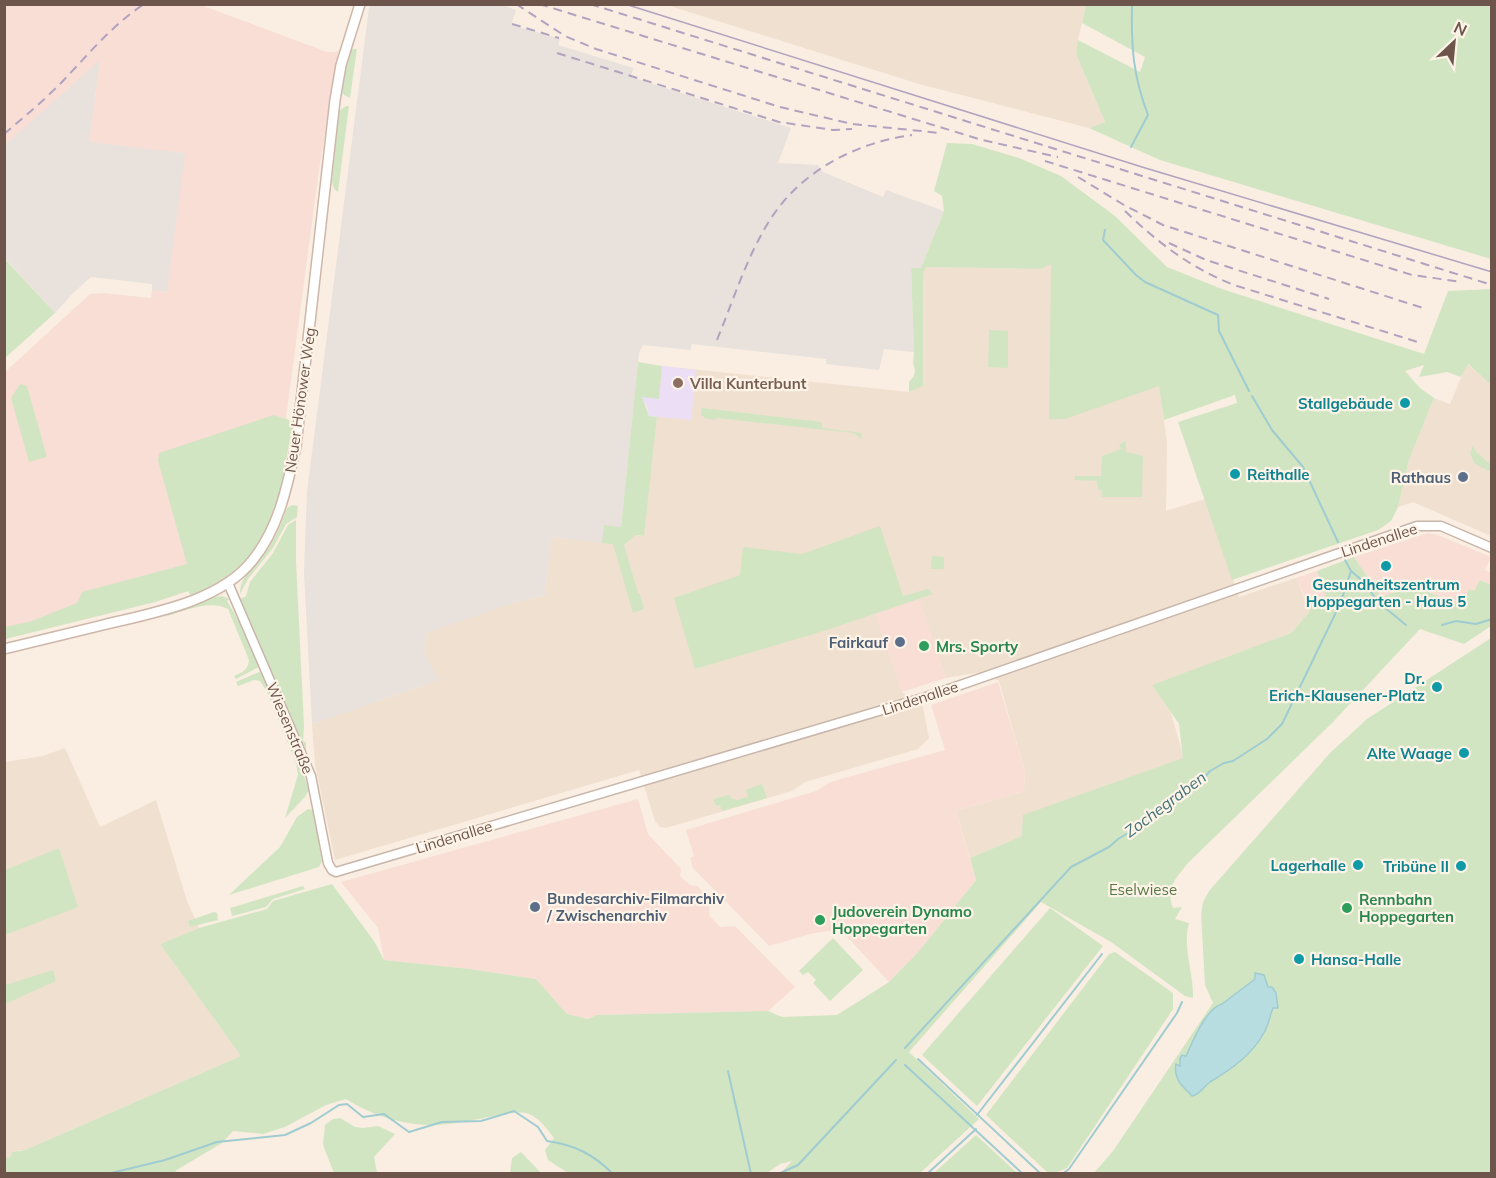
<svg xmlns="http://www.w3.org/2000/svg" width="1496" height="1178" font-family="Mulish,sans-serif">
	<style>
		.residential { fill: #f0e0d0 }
		.commercial { fill: #f9ded6 }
		.industrial { fill: #e8e1dc }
		.education { fill: #ebdef5 }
		.green { fill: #d2e5c2 }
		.water { fill: #b8dde0; stroke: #9fccd1; stroke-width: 1.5 }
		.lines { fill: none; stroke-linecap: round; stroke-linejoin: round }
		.stream { stroke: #9fccd1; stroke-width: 2 }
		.tertiary-casing { stroke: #c8b6aa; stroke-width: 11 }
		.secondary-casing { stroke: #ceb7aa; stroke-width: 12 }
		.tertiary { stroke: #fff; stroke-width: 8 }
		.secondary { stroke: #fff; stroke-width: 9 }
		.tram { stroke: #b1a2c0; stroke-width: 1.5 }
		.rail { stroke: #b1a2c0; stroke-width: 2; stroke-dasharray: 9 6; stroke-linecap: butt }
		.education-dot { fill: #8d6e63; stroke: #fdf3e7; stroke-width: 2 }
		.culture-dot { fill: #0f9aa8; stroke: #fdf3e7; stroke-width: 2 }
		.service-dot { fill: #5c6f8a; stroke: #fdf3e7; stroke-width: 2 }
		.leisure-dot { fill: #2e9e5b; stroke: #fdf3e7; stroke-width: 2 }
		.labels { text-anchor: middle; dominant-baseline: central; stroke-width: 4.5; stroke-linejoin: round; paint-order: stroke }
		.education-label { font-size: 15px; font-weight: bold; fill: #785e54; stroke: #fdf3e7; text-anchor: start }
		.street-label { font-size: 15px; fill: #6e554b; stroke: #fdf3e7 }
		.culture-label { font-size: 15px; font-weight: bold; fill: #0d838f; stroke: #fdf3e7; text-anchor: end }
		.service-label { font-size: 15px; font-weight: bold; fill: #4e5e75; stroke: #fdf3e7; text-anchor: end }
		.leisure-label { font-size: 15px; font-weight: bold; fill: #27864d; stroke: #fdf3e7; text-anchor: start }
		.park-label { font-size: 15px; fill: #587947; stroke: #fdf3e7 }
		.water-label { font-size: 16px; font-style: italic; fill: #447379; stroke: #fdf3e7 }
	</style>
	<rect width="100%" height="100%" fill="#f9eee1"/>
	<!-- residential -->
	<g class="residential">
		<path d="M667,5H1086L1078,40L1076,54L1105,122L1089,128L919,84Z"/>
		<path d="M1051,263L1147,293L1167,443L1166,511L1205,499L1239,597L1296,578L1310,611L1291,633L1153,685L1171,713L1184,758L1024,815L1023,836L970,858L956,811L1024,791L1025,772L999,681L982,672L946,678L918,599L902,692L923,707L929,738L918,749L805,782L792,791L666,828L660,827L655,821L639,770L335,860L315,764L312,724L439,680L424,653L426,633L513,603L545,595L551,537L624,545L636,535L643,536L657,417L649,416L659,398L662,366L909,392L923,385V275L926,267L1041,269Z"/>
		<path d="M1467,364L1491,385V536L1413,502L1398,507L1409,460L1434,398L1450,404Z"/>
		<path d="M65,748L100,827L156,800L187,901L199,928L160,944L241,1056L25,1150H19L10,1157L5,1158V762L43,756Z"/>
	</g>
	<!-- commercial -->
	<g class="commercial">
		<path d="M5,5H201L327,52H335L339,50L319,170L277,486L189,591L155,602L5,639V372L90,294L104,293L151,298L152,290L166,292L184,153L89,142L100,61L5,145Z"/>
		<path d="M1428,533L1438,535L1491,557L1485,570L1491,573V585L1480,580L1474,592L1468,590L1461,605L1413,586L1381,597L1354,557Z"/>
		<path d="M1317,571L1326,596L1307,602L1296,578Z"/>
		<path d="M919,599L946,678L902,692L875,614Z"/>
		<path d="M998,682L1025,772L1024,791L956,811L976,880L919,951L889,982L840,929L810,934L769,946L693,868L690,858L694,856L686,830L816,791L830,782L945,750L931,705Z"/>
		<path d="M638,799L648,834L681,869L680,876L690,885L697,886L710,899L709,915L720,927L735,926L795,987L768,1011L596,1015L588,1019L567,1014L536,979L470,969L384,960L378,928L341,882Z"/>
	</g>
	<!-- industrial -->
	<g class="industrial">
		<path d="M500,4L516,10L511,25L560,39L558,45L633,68L631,77L791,128L778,163L818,165L823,172L883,197L886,190L944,211L921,268H911L914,352L884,349L879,370L826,364V359L692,344L690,350L643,345L639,353L621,527L612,544L551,537L545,595L513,603L426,633L424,653L439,680L312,724L304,572L307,492L369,8L371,5Z"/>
		<path d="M100,60L89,142L185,153L167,292L152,290V284L91,277L73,293L55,313L5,258V145Z"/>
	</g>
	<!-- education -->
	<path class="education" d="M662,366L696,370L691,420L649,416L647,407L641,396L659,398Z"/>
	<!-- green -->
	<g class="green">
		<path d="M1086,5H1491V259L1160,160L1089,128L1105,122L1076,54L1078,40L1140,72L1145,57L1082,23Z"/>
		<path d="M353,49H357L350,98L344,95L341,91L347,56L349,52Z"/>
		<path d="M346,106H349L338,192L334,189L332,182L339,111Z"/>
		<path d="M947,143L972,144L1019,158L1061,176L1115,216L1167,267L1222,289L1424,354L1448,291L1491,289V385L1468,364L1461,377L1447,372L1419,377L1424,365L1405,371L1420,388L1434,398L1409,460L1398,507L1391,521L1378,530L1232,580L1178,422L1237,403L1235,395L1164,420L1159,386L1065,419H1049L1051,264L1041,269L926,267L923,275V386L909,392V382L914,376L915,370L913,364L914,352L911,268H921L944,211L942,196L934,191Z"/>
		<path d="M4,258L55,313L5,358H4Z"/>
		<path d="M989,330L1008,331V368L988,367Z"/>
		<path d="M638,362L662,366L659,399L642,397L649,416L657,417L644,536L636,535L624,545L638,593L640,594L644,609L633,613L613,544L602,543L604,525L621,527Z"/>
		<path d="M20,384L27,386L47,457L29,462L11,398Z"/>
		<path d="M702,408L822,422V428L862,433L861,439L854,433L717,418L714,420L705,418L701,415Z"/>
		<path d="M274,415L289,420L292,428C277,507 275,559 191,596L188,591L155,602L5,639L4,627L29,622L77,603L82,592L187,564L158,461L159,453Z"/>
		<path d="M1126,441V452L1143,456L1142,497H1102V491L1098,489L1097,481L1075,480V476H1101L1102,456L1121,449L1119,444Z"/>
		<path d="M1473,445L1476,452L1491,465V472L1475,464L1470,454Z"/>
		<path d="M292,505L298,506L297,517L286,524L273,548L248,579L240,594C239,575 260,562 269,547C277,535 282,522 287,508Z"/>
		<path d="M296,520V561L304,726L303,741L306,742V755L240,599L246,596L250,582L273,553L288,525Z"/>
		<path d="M880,526L903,596L928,589L933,594L827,630L695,669L674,598L740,575L743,547L802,554Z"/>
		<path d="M932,556L944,557V569H931Z"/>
		<path d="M1354,557L1381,597L1413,586L1461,605L1469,589L1474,591L1480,580L1491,585V626L1464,644L1420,629L1333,722L1188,863C1176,878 1165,888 1173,908L1182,907L1175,919L1189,923C1182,948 1194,973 1193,998L1185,996L1111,942L1041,902L909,1052L979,1119L920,1173H781L792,1161L780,1164L767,1173H568L548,1160L545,1150L554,1138C547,1129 538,1116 526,1113C514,1110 476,1120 462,1122C420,1130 381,1121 346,1099L326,1105L285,1127L263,1134L233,1131L222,1143L175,1171L179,1173H5V1158L10,1157L12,1152L25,1150L241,1056L160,944L199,928L267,909L273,901L332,884L374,941L384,960L470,969L536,979L567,1014L588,1019L596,1015L768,1011L782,1017L837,1015L889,982L919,951L976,880L970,858L1022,836L1023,815L1183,758L1179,724L1152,685L1291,633L1310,611L1307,602L1326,596L1317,571Z"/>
		<path d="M222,596L229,599L227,601L241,625L259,667L236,679L234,676C243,672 248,670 249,660L228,609C208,599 184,612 163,617L214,597Z"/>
		<path d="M1491,638V1173L1093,1174L1113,1151L1213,1003L1205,985L1201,914L1203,902L1209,891L1330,753L1367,719Z"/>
		<path d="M259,672L261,673L297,755L309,790L305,797L285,818L298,775L296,763L267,692L260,681L254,680L238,686L236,682Z"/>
		<path d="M762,784L767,798L722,811L720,805L716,806L713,799L729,795L731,798L737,800L748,797L746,790Z"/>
		<path d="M308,809L313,810L322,861L319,867L229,895L280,847L297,817Z"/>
		<path d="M59,848L78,907L5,935V870Z"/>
		<path d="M303,886L305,889L273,899L266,907L232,916L230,908Z"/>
		<path d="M1050,908L1103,946L977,1106L922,1055Z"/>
		<path d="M214,912L217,913L218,920L190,927L188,921Z"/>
		<path d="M833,938L863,970L830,1001L813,983L816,980L808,972L803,975L799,971Z"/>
		<path d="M1115,952L1173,993V1009L1067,1168L1055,1173H1048L986,1115L1109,954Z"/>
		<path d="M53,970L56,981L5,1004V985Z"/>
		<path d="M340,1118L355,1127L363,1128L378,1126L395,1134L374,1157L377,1173H334L323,1145L325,1125L333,1119Z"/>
		<path d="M976,1135L1017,1173H934Z"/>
		<path d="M521,1152L541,1173H510L512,1158Z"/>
	</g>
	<!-- water -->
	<path class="water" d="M1255,973L1264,975L1268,987H1272L1276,993L1278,1008H1273C1270,1015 1269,1023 1265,1031C1253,1054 1232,1069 1210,1082C1203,1087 1201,1094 1192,1096C1183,1087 1173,1079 1176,1064L1180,1066V1058L1182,1055L1186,1056C1193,1041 1206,1008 1222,1004L1255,979Z"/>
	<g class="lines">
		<!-- stream -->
		<g class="stream">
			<path d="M1131,147L1148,115C1133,76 1131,46 1132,4"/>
			<path d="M1105,230L1103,240L1136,275L1145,282L1218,315L1219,331L1249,391"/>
			<path d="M1252,396L1272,430L1303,467L1338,542"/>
			<path d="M1351,571L1364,582L1378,602L1406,625"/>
			<path d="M1442,625L1456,621L1476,624L1492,619"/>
			<path d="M905,1048L1071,867L1109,847L1118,839L1144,824L1154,815L1203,779L1210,771L1224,763L1233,761L1267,739L1282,724L1340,604L1351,571L1345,560"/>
			<path d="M918,1059L1041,1174"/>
			<path d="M905,1065L1023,1174"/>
			<path d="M728,1071L751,1174"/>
			<path d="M977,1115L1102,954"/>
			<path d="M107,1174L165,1160L217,1142L285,1135L311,1123L339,1105L347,1104L363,1117L384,1114L409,1132L442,1122L481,1121L514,1111L538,1127L547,1141C575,1145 593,1154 613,1174"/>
			<path d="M778,1174L798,1165L896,1060"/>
			<path d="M927,1174L976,1129"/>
			<path d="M1062,1174L1069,1169L1177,1013L1182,1002"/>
		</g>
		<!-- tertiary casing -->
		<g class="tertiary-casing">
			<path id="tertiary" d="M228,583L311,776L328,863L332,870L336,872L926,697L1417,526H1441L1492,548"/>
		</g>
		<!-- secondary casing -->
		<g class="secondary-casing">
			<path id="secondary" d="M4,649C37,641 70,633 103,625C152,613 219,602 252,561C279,528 287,487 296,446L335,100L341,65L360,4"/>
		</g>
		<!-- tertiary -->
		<use href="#tertiary" class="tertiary"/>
		<!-- secondary -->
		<use href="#secondary" class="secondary"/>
		<!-- tram -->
		<path class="tram" d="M625,4L1142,167L1492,272"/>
		<!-- rail -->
		<g class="rail">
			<path d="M516,4L565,36L596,49L780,107L852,124L940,133"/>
			<path d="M539,4L982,140L1058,157"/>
			<path d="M590,4L1492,285"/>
			<path d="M512,24L559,38"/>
			<path d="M557,53L779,122L833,130L852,129"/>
			<path d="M4,134C23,118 42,102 60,84C87,56 111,26 144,4"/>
			<path d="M1045,161L1412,275L1462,282"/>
			<path d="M1078,177L1124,205L1163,225L1423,308"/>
			<path d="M1125,211C1158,243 1191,268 1234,285L1421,343"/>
			<path d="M1169,243L1206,260L1329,299"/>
			<path d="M717,340C733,301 746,259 768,223C799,172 854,143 912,135"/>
		</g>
	</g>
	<!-- markers -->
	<circle class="education-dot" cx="678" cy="383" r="6"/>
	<g class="culture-dot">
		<circle cx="1405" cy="403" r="6"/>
		<circle cx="1235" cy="474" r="6"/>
		<circle cx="1386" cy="566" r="6"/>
		<circle cx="1437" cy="687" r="6"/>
		<circle cx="1464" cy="753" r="6"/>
		<circle cx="1358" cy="865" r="6"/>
		<circle cx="1461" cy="866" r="6"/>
		<circle cx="1299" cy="959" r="6"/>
	</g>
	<g class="service-dot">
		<circle cx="1463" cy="477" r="6"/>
		<circle cx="900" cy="642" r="6"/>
		<circle cx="535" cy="907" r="6"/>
	</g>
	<g class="leisure-dot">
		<circle cx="924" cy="646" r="6"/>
		<circle cx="1347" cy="908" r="6"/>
		<circle cx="820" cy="920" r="6"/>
	</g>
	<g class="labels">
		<!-- education labels -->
		<g class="education-label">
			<text x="690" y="383">Villa Kunterbunt</text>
		</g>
		<!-- street labels -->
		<g class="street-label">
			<text transform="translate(300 400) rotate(-82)">Neuer Hönower Weg</text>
			<text transform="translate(1379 540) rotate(-18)">Lindenallee</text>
			<text transform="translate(920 698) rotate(-18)">Lindenallee</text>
			<text transform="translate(290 728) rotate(67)">Wiesenstraße</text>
			<text transform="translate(454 837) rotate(-17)">Lindenallee</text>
		</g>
		<!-- culture labels -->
		<g class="culture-label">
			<text x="1393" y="403">Stallgebäude</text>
			<text x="1247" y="474" text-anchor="start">Reithalle</text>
			<text x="1386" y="584" text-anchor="middle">Gesundheitszentrum<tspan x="1386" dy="17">Hoppegarten - Haus 5</tspan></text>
			<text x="1425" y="678">Dr.<tspan x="1425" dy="17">Erich-Klausener-Platz</tspan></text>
			<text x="1452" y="753">Alte Waage</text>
			<text x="1346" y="865">Lagerhalle</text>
			<text x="1449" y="866">Tribüne II</text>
			<text x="1311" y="959" text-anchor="start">Hansa-Halle</text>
		</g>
		<!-- service labels -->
		<g class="service-label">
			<text x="1451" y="477">Rathaus</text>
			<text x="888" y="642">Fairkauf</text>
			<text x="547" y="898" text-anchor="start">Bundesarchiv-Filmarchiv<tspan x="547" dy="17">/ Zwischenarchiv</tspan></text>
		</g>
		<!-- leisure labels -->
		<g class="leisure-label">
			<text x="936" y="646">Mrs. Sporty</text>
			<text x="1359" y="899">Rennbahn<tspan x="1359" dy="17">Hoppegarten</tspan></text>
			<text x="832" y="911">Judoverein Dynamo<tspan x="832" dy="17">Hoppegarten</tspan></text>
		</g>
		<!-- park labels -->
		<g class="park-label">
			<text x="1143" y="889">Eselwiese</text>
		</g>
		<!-- water labels -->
		<g class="water-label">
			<text transform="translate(1165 804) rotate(-37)">Zochegraben</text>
		</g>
	</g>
	<!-- border -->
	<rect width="1496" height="1178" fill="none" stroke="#6e554b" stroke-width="12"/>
	<!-- north arrow -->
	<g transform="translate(1454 42) rotate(26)" stroke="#fdf3e7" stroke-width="4.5" paint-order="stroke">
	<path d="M0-4.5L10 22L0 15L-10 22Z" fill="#6e554b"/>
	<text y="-9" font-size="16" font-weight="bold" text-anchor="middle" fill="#6e554b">N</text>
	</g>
</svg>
